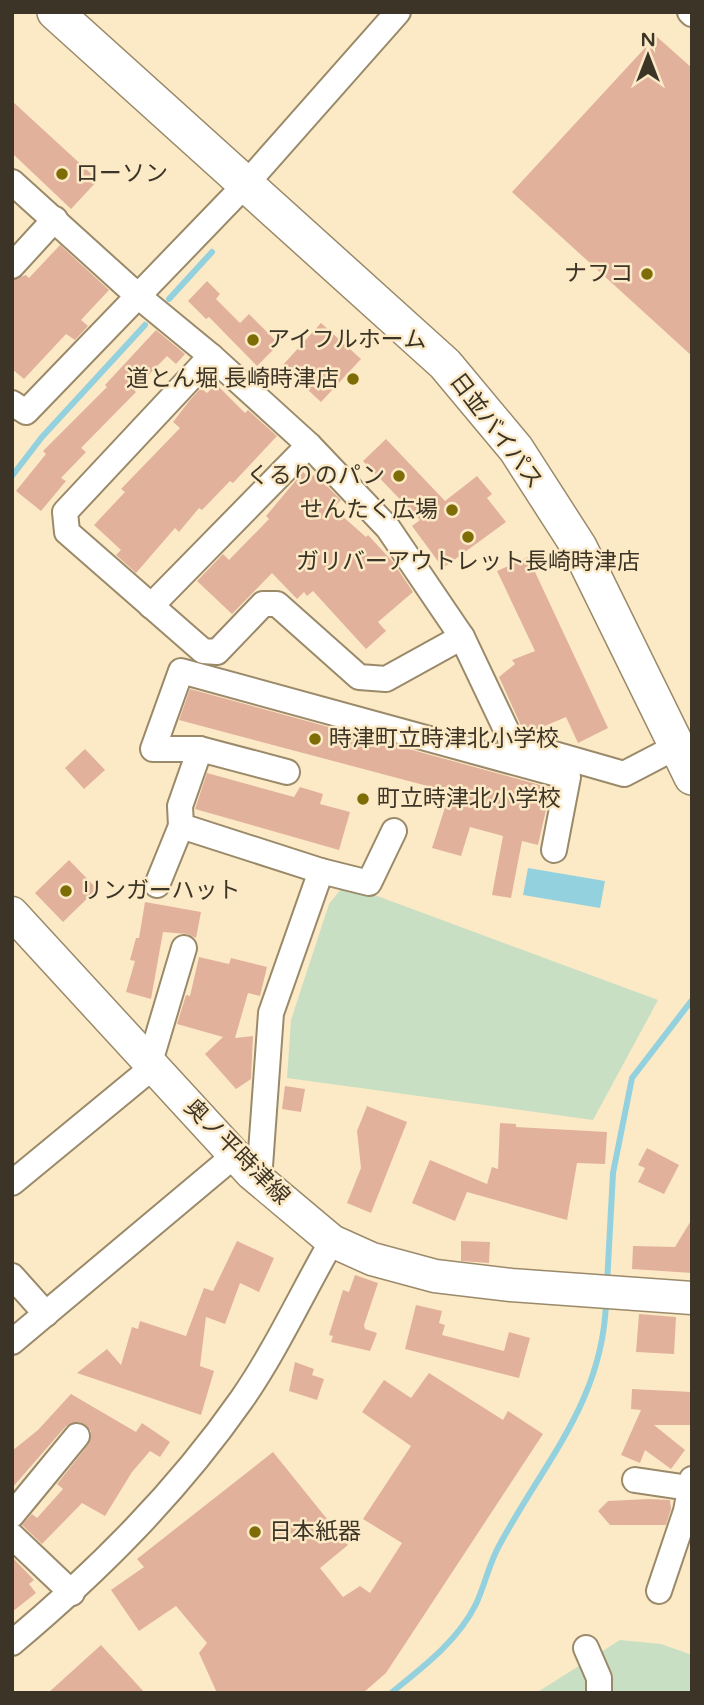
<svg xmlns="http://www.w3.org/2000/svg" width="704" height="1705" font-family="'Varela Round','Noto Sans JP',sans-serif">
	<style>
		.green { fill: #c9dfc3 }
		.water { fill: #94d1de }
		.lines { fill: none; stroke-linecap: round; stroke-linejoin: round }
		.stream { stroke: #94d1de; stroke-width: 6 }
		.building { fill: #e2b19c }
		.minor-casing { stroke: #9a8a6a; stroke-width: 28 }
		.major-casing { stroke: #9a8a6a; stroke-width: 35 }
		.highway-casing { stroke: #9a8a6a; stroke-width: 38 }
		.minor { stroke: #fff; stroke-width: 24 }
		.major { stroke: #fff; stroke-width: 32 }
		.highway { stroke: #fff; stroke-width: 35 }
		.poi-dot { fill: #7e6c07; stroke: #fceac7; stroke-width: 2.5 }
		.labels { text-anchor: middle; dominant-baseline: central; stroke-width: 5; stroke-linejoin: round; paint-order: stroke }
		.poi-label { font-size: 23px; fill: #3c3527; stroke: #fceac7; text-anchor: start }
		.street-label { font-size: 23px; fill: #3c3527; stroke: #fceac7 }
	</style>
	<rect width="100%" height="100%" fill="#fceac7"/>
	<!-- green -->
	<g class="green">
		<path d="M345,884L658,1000L593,1120L287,1078L291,1020L329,904Z"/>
		<path d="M620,1640L661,1644L692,1655V1693H536Z"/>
	</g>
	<!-- water -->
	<path class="water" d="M528,868L605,881L600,908L523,895Z"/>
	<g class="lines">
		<!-- stream -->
		<g class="stream">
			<path d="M169,299L212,252"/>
			<path d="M12,476L42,437L145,325"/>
			<path d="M607,1284L613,1173L632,1078L692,1000"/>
			<path d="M391,1693C422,1668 458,1641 476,1604C485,1585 489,1563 500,1544C544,1462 603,1401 606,1302"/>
		</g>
	</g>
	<!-- building -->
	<g class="building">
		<path d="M656,36L692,68V356L512,192Z"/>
		<path d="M12,101L98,180L71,209L12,153Z"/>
		<path d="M60,245L109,290L81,320L88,326L75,340L66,334L24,379L12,369V280L26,275L29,278Z"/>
		<path d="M207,281L220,294L216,299L240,323L249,314L279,344L257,366L209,317L206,319L188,301Z"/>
		<path d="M321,323L361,359L321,402L282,366Z"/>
		<path d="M156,330L185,354L176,364L167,356L134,390L136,392L81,448L86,452L61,478L66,481L41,511L16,491L46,454L43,451L107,387L105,385Z"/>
		<path d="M216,384L245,413L248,410L277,436L233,483L230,481L202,510L199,508L179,532L175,528L136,573L116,555L121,550L94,525L125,492L121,489L180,428L173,422L190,400L201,388L207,393Z"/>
		<path d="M386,439L445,501L477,476L492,494L487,498L506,522L443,568L412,526L420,520L363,461Z"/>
		<path d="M303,472L310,478L315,474L341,500L333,508L366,537L368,535L393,562L413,592L378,622L386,631L366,649L313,591L307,596L304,592L297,599L272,573L232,614L197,581L223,554L229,560L269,519L266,516Z"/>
		<path d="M528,557L608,728L578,743L566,717L531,732L523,730L499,677L515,664L512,660L535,651L497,571Z"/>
		<path d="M190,689L551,788L538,845L522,841L511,898L492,895L503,836L470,827L461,856L432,848L450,792L179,720Z"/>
		<path d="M85,749L105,770L84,789L65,768Z"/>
		<path d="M207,773L294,797L300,787L323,794L320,804L350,812L339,850L195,809Z"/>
		<path d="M69,860L97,889L63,922L35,893Z"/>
		<path d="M145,902L201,912L196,938L188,934L163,932L151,999L126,992L135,961L130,960L136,938H139Z"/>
		<path d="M199,957L229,964L231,958L267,967L260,996L248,993L235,1038L253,1036L251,1079L236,1089L205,1054L223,1037L177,1024L186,995L190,996Z"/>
		<path d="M285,1086L305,1089L301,1112L282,1109Z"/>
		<path d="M367,1106L407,1122L371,1213L347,1203L361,1168L357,1131Z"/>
		<path d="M500,1123L516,1124V1127L607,1132L605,1164L577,1163L567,1220L467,1192L455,1221L412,1203L430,1160L487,1184L492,1167L498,1169Z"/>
		<path d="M647,1148L679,1165L664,1194L638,1182L645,1168L638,1165Z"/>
		<path d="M692,1219V1273L632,1269L633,1246L675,1247Z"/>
		<path d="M237,1241L274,1258L259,1292L240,1283L225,1324L206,1317L200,1366L214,1371L201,1415L77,1373L107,1349L121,1365L132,1327L138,1329L140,1321L186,1336L204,1288L213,1291Z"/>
		<path d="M461,1241L490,1242L489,1263L461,1261Z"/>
		<path d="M355,1275L378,1283L364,1325L365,1329L377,1333L370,1351L331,1342L333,1336L329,1335L343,1290L349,1292Z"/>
		<path d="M416,1305L442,1311L439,1323L445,1325L442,1335L504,1351L509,1332L530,1338L519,1378L405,1349Z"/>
		<path d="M639,1314L676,1317L674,1354L636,1352Z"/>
		<path d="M295,1362L314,1369L312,1375L324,1379L317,1400L289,1391Z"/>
		<path d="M429,1373L503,1420L508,1411L543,1434L386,1673L363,1693H217L199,1653L207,1643L176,1606L139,1631L111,1590L144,1567L137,1559L273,1452L348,1545L320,1568L343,1597L360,1586L370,1593L402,1543L363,1519L411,1446L362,1412L384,1380L411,1398Z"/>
		<path d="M632,1389L692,1392V1425H654L685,1450L671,1469L645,1450L640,1463L621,1455L641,1410L631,1409Z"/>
		<path d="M71,1394L136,1432L142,1423L170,1442L160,1457L150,1451L132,1472L105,1516L82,1503L42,1544L22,1525L32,1514L37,1518L63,1489L57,1484L88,1445L91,1431L80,1422L66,1426L12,1488V1451L38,1430Z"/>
		<path d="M649,1499L670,1500L671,1509L666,1525H610L598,1511L608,1501Z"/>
		<path d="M12,1557L34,1580L29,1584L36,1593L12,1612Z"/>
		<path d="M101,1645L145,1693H48Z"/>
	</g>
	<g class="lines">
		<!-- minor casing -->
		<g class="minor-casing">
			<g id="minor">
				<path d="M690,12L692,14"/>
				<path d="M12,182L138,296L211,356L309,445L388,528L462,637L512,742L624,774L676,747"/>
				<path d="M12,266L55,219"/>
				<path d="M211,356L65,512L67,532L203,651L217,652L263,604H277L359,677L386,679L462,637"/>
				<path d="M12,403L26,412L246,184L398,12"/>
				<path d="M151,606L309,445"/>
				<path d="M200,749L287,772"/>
				<path d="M321,871L369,883L394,831"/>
				<path d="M157,885L181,826"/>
				<path d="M150,1062L184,948"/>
				<path d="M259,1180L271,1013L321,871L181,826L180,806L200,749H153L181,671L568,777L554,850"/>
				<path d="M12,1183L154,1066"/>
				<path d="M12,1276L46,1314"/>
				<path d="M12,1342L235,1155"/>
				<path d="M635,1480L689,1488"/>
				<path d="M12,1515L77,1436"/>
				<path d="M12,1536L72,1593"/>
				<path d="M659,1591L686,1511L692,1479"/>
				<path d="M12,1643C99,1570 177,1492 242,1399C276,1350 302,1293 332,1241"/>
				<path d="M586,1648L599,1678V1693"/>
			</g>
		</g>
		<!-- major casing -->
		<g class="major-casing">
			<path id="major" d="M12,913L251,1173L332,1241L372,1259L435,1276L511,1285L692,1298"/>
		</g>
		<!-- highway casing -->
		<g class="highway-casing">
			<path id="highway" d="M55,12L445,364L516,449L579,547L692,777"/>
		</g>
		<!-- minor -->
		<use href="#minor" class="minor"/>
		<!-- major -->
		<use href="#major" class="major"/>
		<!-- highway -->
		<use href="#highway" class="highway"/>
	</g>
	<!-- markers -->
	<g class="poi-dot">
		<circle cx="62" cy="174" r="7"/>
		<circle cx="647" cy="274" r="7"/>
		<circle cx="253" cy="340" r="7"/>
		<circle cx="353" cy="379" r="7"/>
		<circle cx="399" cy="476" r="7"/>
		<circle cx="452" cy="510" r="7"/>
		<circle cx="468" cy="537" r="7"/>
		<circle cx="315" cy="739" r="7"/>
		<circle cx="363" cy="799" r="7"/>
		<circle cx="66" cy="891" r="7"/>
		<circle cx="255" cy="1532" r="7"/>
	</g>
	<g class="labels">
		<!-- poi labels -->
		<g class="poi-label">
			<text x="76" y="174">ローソン</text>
			<text x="633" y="274" text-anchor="end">ナフコ</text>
			<text x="267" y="340">アイフルホーム</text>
			<text x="339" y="379" text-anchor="end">道とん堀 長崎時津店</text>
			<text x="385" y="476" text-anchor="end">くるりのパン</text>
			<text x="438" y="510" text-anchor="end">せんたく広場</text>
			<text x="468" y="562" text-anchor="middle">ガリバーアウトレット長崎時津店</text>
			<text x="329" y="739">時津町立時津北小学校</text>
			<text x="377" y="799">町立時津北小学校</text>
			<text x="80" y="891">リンガーハット</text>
			<text x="269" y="1532">日本紙器</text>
		</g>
		<!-- street labels -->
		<g class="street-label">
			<text transform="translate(496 431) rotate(53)">日並バイパス</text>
			<text transform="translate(237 1152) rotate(45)">奥ノ平時津線</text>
		</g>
	</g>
	<!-- border -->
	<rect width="704" height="1705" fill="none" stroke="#3c3527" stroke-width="28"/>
	<!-- north arrow -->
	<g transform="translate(648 56)" stroke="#fceac7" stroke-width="5" paint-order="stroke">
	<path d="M0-5L12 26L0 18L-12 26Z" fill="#3c3527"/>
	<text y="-10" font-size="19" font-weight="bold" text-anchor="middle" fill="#3c3527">N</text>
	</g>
</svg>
